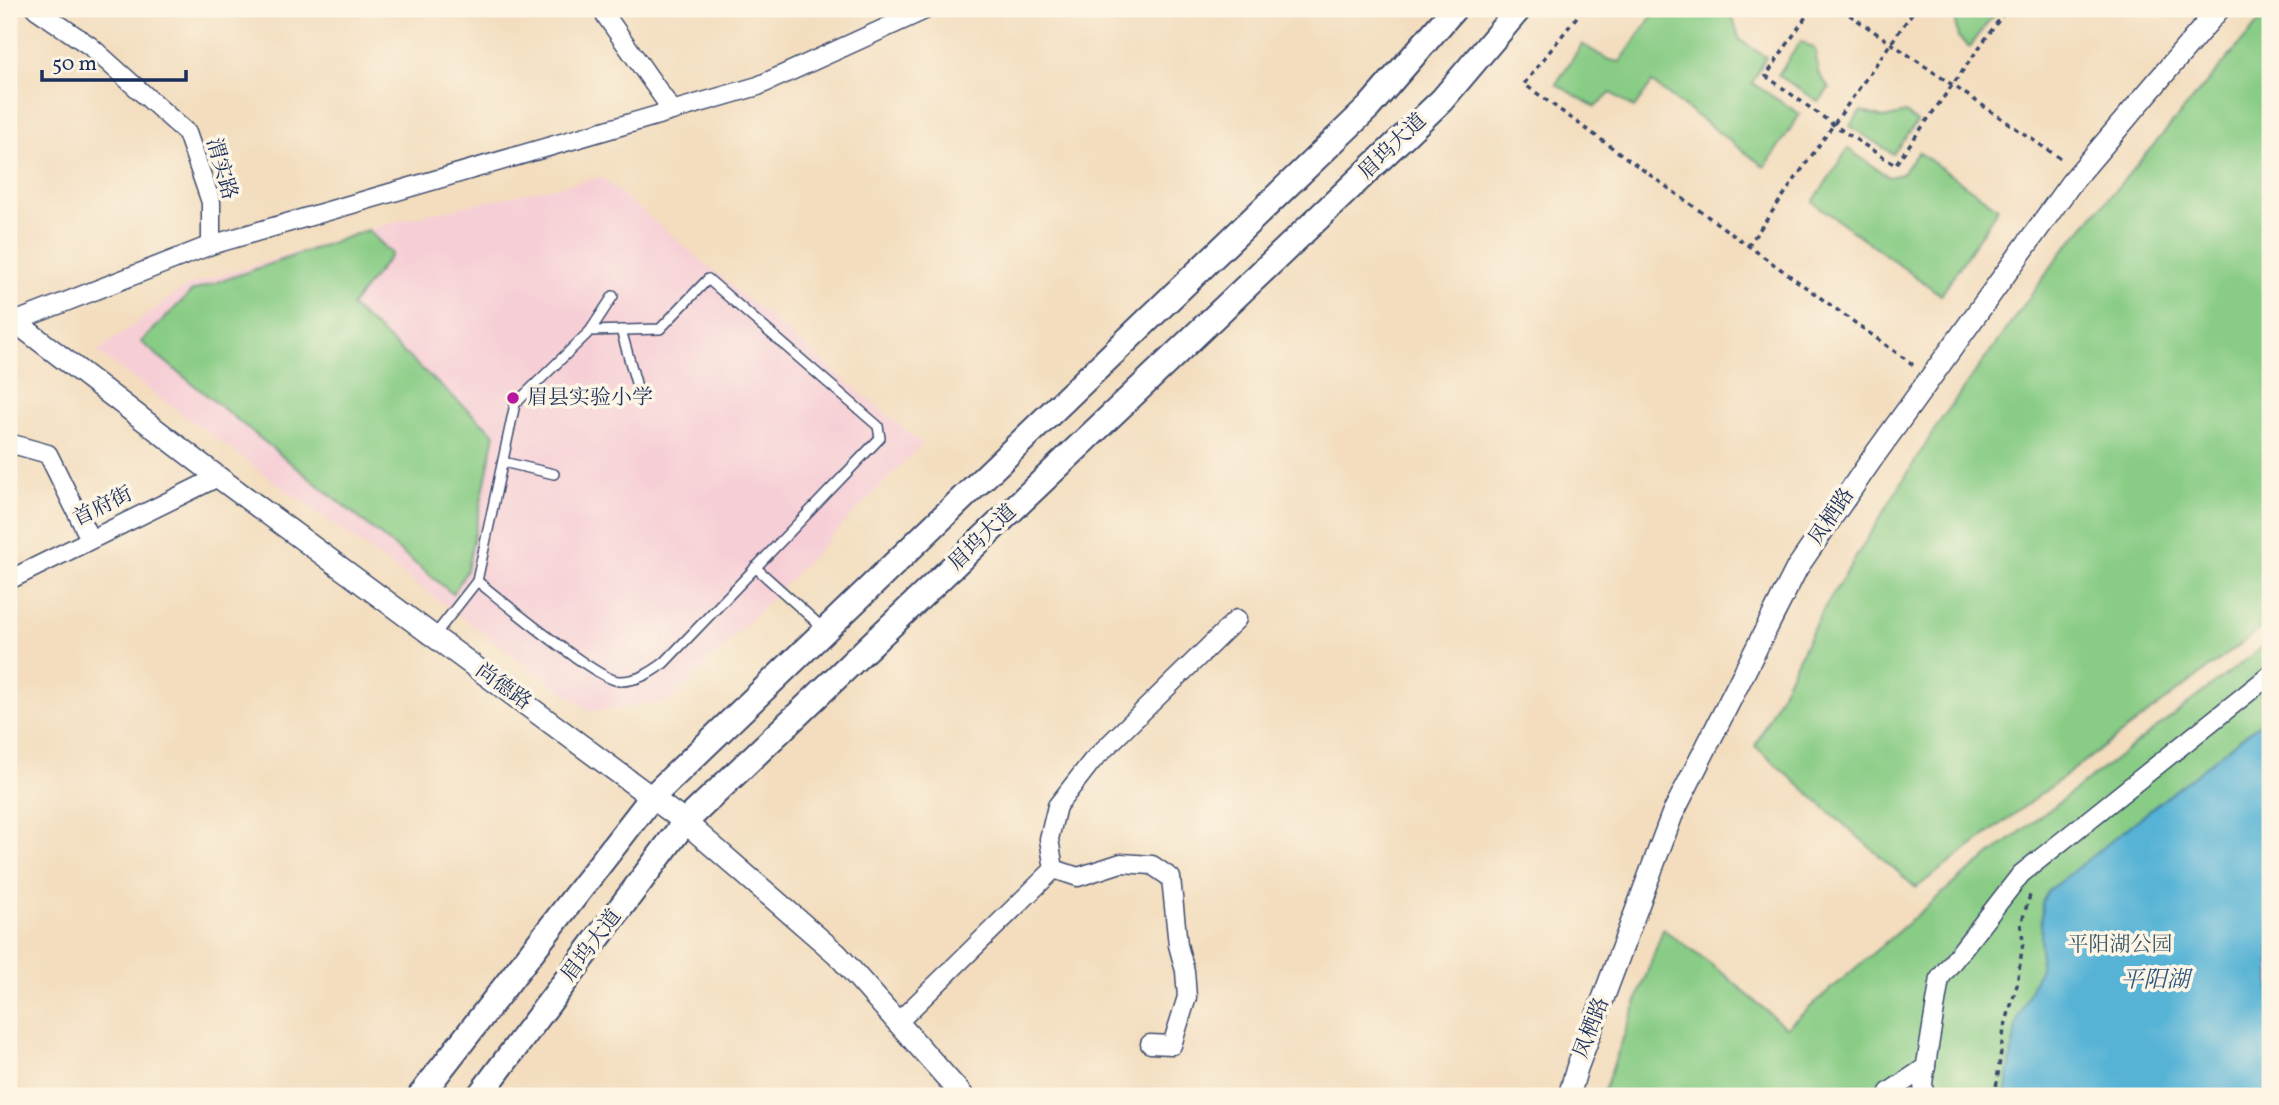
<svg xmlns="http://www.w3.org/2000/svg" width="2279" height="1105" font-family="Vollkorn,'Noto Serif SC',serif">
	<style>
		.built { fill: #f6cfd6 }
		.green { fill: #88cc85; stroke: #527e72; stroke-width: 2 }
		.water { fill: #57b3d5; stroke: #39719a; stroke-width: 2 }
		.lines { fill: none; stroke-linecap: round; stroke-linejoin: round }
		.service-casing { stroke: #3b496c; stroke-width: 12 }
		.minor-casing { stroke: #3b496c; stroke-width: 21 }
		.tertiary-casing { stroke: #3b496c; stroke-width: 24 }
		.secondary-casing { stroke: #3b496c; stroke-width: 28 }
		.path { stroke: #3b496c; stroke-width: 3.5; stroke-dasharray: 5 5; stroke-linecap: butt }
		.service { stroke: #fff; stroke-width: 9 }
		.minor { stroke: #fff; stroke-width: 18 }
		.tertiary { stroke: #fff; stroke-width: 21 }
		.secondary { stroke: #fff; stroke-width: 24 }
		.poi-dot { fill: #b5179e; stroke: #fcf5e5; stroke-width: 2.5 }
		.labels { text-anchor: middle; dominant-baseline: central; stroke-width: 7; stroke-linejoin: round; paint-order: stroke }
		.street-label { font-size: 21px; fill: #1b2f5e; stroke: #fcf5e5 }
		.poi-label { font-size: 21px; fill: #1b2f5e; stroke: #fcf5e5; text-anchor: start }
		.park-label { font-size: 21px; fill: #365668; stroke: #fcf5e5 }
		.water-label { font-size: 23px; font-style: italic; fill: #2d5782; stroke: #fcf5e5 }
	</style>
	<rect width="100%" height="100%" fill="#fcf5e5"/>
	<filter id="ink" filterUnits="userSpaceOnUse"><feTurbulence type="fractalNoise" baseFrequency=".0143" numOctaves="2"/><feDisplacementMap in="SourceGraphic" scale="14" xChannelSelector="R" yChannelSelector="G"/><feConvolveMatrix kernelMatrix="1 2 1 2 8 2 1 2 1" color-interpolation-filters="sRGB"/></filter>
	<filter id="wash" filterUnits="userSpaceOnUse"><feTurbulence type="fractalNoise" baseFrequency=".00686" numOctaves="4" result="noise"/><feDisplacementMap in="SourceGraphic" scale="28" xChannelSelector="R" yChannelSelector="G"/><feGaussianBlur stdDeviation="1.57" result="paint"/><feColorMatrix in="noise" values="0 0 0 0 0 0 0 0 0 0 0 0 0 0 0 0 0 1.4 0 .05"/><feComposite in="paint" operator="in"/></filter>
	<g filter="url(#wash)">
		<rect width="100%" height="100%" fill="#f3ddbe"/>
		<!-- built -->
		<path class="built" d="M601,177L922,444L671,701L590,711L97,352L186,286L405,219Z"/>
		<!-- green -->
		<g class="green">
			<path d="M1657,9H1722L1731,13L1740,40L1766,57L1752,83L1800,114L1765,167L1652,83L1634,108L1611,93L1595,107L1556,84L1582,44L1609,60L1620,62Z"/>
			<path d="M1950,9H1987L1994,14L1970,47L1958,38L1954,15Z"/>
			<path d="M2270,9V622L1916,888L1755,746L1820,615L1938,424L2062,252Z"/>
			<path d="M1801,41L1815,49L1818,72L1829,88L1819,102L1778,75Z"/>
			<path d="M1861,111L1883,118L1906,113L1917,122L1893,154L1850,126Z"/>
			<path d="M1848,149L1889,177L1902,174L1918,152L1998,208L1941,295L1813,202Z"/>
			<path d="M368,230L392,254L351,306L495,434L467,570L453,594L141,342L192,291Z"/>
			<path d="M2270,641V1096H1602L1663,929L1725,975L1786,1028L1960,878Z"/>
		</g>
		<!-- water -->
		<path class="water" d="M2270,715V1096H2005L2017,1021L2040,968L2042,902L2048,891Z"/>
	</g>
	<g filter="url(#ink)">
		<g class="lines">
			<!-- service casing -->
			<g class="service-casing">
				<g id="service">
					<path d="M621,330L636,383"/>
					<path d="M503,462L554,474"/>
					<path d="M755,567L824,629"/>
					<path d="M477,581C500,599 599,682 620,681C638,681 650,673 664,663L880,438L878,426L708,279L660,329L590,331"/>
					<path d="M434,636L477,581L515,404L590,331L613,296"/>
				</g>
			</g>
			<!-- minor casing -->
			<g class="minor-casing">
				<g id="minor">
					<path d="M36,9L90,46L187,133L211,202V245"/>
					<path d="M601,9L672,110"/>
					<path d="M9,324L211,245L758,86L927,9"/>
					<path d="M9,448L16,445L48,454L90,539"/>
					<path d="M9,580L218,477"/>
					<path d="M898,1022L1054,869"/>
					<path d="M1150,1044L1172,1045L1187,997L1185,971L1178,945L1171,878L1152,865L1121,863L1078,877L1054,869L1049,839L1057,806L1092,761L1237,619"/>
					<path d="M1888,1096L1889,1092L1926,1067"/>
					<path d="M1924,1096L1923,1083L1940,978L2021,874L2270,675"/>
				</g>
			</g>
			<!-- tertiary casing -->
			<g class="tertiary-casing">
				<g id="tertiary">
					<path d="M9,317L218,477L685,822L837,954L963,1096"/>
					<path d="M1569,1096L1577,1068L1672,815L1797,568L1874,456L2071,183L2219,9"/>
				</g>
			</g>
			<!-- secondary casing -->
			<g class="secondary-casing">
				<g id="secondary">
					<path d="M420,1096L652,797L1369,107L1454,9"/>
					<path d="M479,1096L685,822L1442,100L1519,9"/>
				</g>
			</g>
			<!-- path -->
			<g class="path">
				<path d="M1583,9L1524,84L1915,366"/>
				<path d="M1811,9L1766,76L1834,125L1895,165L2004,13L1999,9"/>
				<path d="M1841,9L2064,161"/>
				<path d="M1748,246L1915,9"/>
				<path d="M1995,1096L2004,1029L2017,985L2023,942L2021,924L2031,892"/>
			</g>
			<!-- service -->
			<use href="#service" class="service"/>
			<!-- minor -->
			<use href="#minor" class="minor"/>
			<!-- tertiary -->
			<use href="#tertiary" class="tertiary"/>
			<!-- secondary -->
			<use href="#secondary" class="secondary"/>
		</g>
	</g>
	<!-- markers -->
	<circle class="poi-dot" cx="513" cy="398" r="7"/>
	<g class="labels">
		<!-- street labels -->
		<g class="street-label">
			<text transform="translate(1393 147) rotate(-44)">眉坞大道</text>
			<text transform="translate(221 169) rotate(74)">渭实路</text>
			<text transform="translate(103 507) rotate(-26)">首府街</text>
			<text transform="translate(1832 517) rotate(-56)">凤栖路</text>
			<text transform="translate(983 538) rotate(-44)">眉坞大道</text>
			<text transform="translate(503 687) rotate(36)">尚德路</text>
			<text transform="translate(592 946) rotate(-53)">眉坞大道</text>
			<text transform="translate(1592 1028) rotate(-69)">凤栖路</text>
		</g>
		<!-- poi labels -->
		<g class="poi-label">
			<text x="527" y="398">眉县实验小学</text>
		</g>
		<!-- park labels -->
		<g class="park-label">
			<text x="2120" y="945">平阳湖公园</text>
		</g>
		<!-- water labels -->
		<g class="water-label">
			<text x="2155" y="981">平阳湖</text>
		</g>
	</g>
	<!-- margin -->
	<rect width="2279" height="1105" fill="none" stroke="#fcf5e5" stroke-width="35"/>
	<!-- scale -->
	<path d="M42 70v10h144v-10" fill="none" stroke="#1b2f5e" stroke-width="3.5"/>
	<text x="52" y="70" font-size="21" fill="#1b2f5e" stroke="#fcf5e5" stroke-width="5" paint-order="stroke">50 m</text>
</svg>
